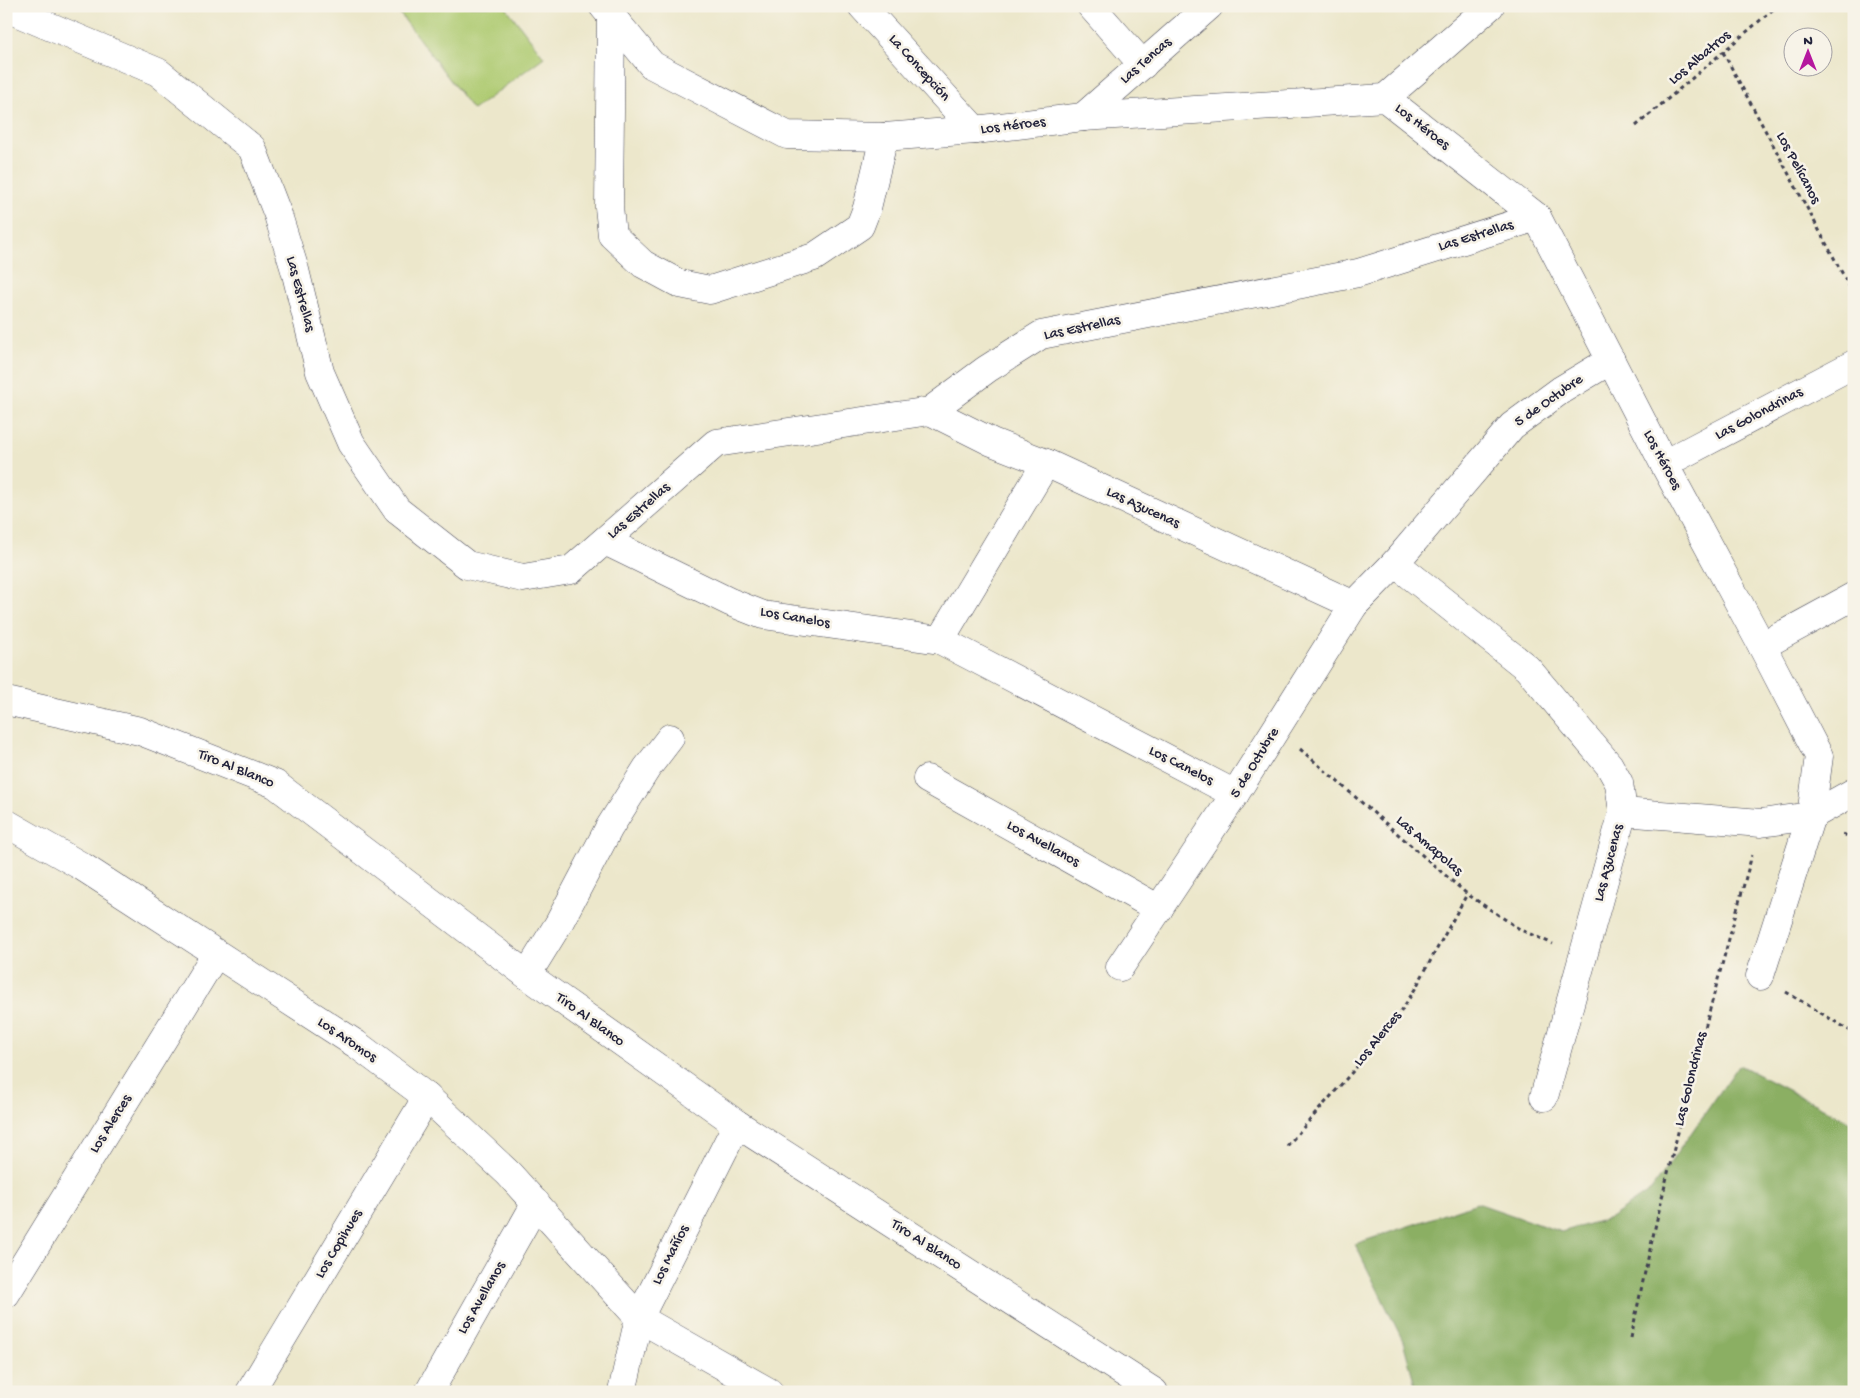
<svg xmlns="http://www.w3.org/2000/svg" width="1860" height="1398" font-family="'Gochi Hand',sans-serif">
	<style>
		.green { fill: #afcb72; stroke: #687656 }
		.forest { fill: #8baf64; stroke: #566850 }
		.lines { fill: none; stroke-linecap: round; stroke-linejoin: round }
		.minor-casing { stroke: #404051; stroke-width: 29 }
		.path { stroke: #404051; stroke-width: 3; stroke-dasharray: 4 4; stroke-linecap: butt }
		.minor { stroke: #fff; stroke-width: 28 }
		.labels { text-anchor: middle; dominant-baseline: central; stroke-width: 5; stroke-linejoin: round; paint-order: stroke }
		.street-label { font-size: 15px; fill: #22223b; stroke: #f7f3e8 }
	</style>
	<rect width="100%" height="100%" fill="#f7f3e8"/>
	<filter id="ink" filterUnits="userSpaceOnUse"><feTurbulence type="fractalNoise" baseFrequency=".02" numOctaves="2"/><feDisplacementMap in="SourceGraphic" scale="10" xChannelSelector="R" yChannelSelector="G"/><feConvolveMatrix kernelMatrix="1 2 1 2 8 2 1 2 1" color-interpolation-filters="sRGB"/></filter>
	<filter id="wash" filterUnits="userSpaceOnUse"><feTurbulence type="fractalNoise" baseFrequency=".0096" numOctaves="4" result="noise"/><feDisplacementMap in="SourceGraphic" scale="20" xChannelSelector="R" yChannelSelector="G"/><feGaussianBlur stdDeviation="1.12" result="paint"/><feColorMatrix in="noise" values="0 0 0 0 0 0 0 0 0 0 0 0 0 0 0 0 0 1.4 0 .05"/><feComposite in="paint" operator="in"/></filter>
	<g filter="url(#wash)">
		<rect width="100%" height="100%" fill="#ece7cb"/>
		<!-- green -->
		<path class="green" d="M394,6H505L544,57L473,110Z"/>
		<!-- forest -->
		<path class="forest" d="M1739,1065L1854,1124V1392H1417L1403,1341L1355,1244L1477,1203L1561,1232L1610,1218L1651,1190Z"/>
	</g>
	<g filter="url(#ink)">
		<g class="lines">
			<!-- minor casing -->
			<g class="minor-casing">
				<g id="minor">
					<path d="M603,6L652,65L787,135L884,137L975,130L1083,117L1385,98L1537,217L1664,464L1762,646L1819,756L1811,816L1760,976"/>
					<path d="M862,6L975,130"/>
					<path d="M1091,6L1143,65"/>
					<path d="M6,8L158,72L252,148L278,215L295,270L320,372L351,443L397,510L467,565L523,578L571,570L716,443L930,411L987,369L1041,335L1358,273L1537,217"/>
					<path d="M611,16L609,207L612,235L643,264L680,284L710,290L814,257L860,226L867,208L884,137"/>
					<path d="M1385,98L1490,6"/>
					<path d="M1083,117L1209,6"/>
					<path d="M930,411L992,442L1046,463L1354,605"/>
					<path d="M1664,464L1854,364"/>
					<path d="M605,541L730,602L763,615L940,640L1235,794"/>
					<path d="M1395,563L1527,668L1609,765L1619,783L1623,812L1544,1097"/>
					<path d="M940,640L1046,463"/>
					<path d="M1762,646L1854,596"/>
					<path d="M6,701L140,731L275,784L527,975L737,1124L1154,1392"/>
					<path d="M927,779L1159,909"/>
					<path d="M1623,812L1761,823L1811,816L1854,792"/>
					<path d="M6,823L83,867L356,1044L427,1097L509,1174L639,1318L769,1392"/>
					<path d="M1120,967L1235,794L1354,605L1395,563L1512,426L1561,390L1611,360"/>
					<path d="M527,975L559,923L609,828L647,768L670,738"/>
					<path d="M6,1294L215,955"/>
					<path d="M250,1392L427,1097"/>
					<path d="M429,1392L536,1203"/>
					<path d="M622,1392L639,1318L737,1124"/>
				</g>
			</g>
			<!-- path -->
			<g class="path">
				<path d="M1723,52L1854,295"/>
				<path d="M1636,126L1777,6"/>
				<path d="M1300,749L1467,894L1521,930L1553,944"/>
				<path d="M1843,834L1854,839"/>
				<path d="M1786,992L1854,1033"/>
				<path d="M1287,1146L1390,1029L1415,989L1467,894"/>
				<path d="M1631,1338C1664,1175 1708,1015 1752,855"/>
			</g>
			<!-- minor -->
			<use href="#minor" class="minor"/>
		</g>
	</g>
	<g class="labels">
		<!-- street labels -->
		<g class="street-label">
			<text transform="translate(1700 58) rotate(-40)">Los Albatros</text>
			<text transform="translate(1146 61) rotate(-41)">Las Tencas</text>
			<text transform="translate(919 68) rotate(48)">La Concepción</text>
			<text transform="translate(1013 126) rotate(-7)">Los Héroes</text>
			<text transform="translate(1422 127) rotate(38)">Los Héroes</text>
			<text transform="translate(1798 168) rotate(62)">Los Pelícanos</text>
			<text transform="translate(1476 236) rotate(-17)">Las Estrellas</text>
			<text transform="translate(300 294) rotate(75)">Las Estrellas</text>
			<text transform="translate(1082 328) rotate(-12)">Las Estrellas</text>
			<text transform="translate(1549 401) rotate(-35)">5 de Octubre</text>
			<text transform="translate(1759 414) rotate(-28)">Las Golondrinas</text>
			<text transform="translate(1662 460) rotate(62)">Los Héroes</text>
			<text transform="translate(1143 508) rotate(25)">Las Azucenas</text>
			<text transform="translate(639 511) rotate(-41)">Las Estrellas</text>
			<text transform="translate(795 618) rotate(10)">Los Canelos</text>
			<text transform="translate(1255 763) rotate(-58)">5 de Octubre</text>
			<text transform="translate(1181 766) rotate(27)">Los Canelos</text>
			<text transform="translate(236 769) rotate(22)">Tiro Al Blanco</text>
			<text transform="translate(1043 844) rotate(29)">Los Avellanos</text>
			<text transform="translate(1429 846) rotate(41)">Las Amapolas</text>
			<text transform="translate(1609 863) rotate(-75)">Las Azucenas</text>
			<text transform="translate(590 1020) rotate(36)">Tiro Al Blanco</text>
			<text transform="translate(1378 1039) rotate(-51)">Los Alerces</text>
			<text transform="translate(347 1040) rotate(34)">Los Aromos</text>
			<text transform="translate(1691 1079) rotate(-76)">Las Golondrinas</text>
			<text transform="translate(111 1124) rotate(-58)">Los Alerces</text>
			<text transform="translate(339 1244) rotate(-59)">Los Copihues</text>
			<text transform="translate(926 1245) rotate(33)">Tiro Al Blanco</text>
			<text transform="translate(671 1255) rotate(-63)">Los Mañíos</text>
			<text transform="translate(482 1298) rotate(-60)">Los Avellanos</text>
		</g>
	</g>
	<!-- margin -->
	<rect width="1860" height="1398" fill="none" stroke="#f7f3e8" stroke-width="25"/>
	<!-- north arrow -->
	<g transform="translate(1808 52)"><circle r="24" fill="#f7f3e8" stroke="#a29fa3"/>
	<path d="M0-4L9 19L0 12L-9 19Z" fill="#b5179e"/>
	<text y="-8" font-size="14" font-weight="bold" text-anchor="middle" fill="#22223b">N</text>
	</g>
</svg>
